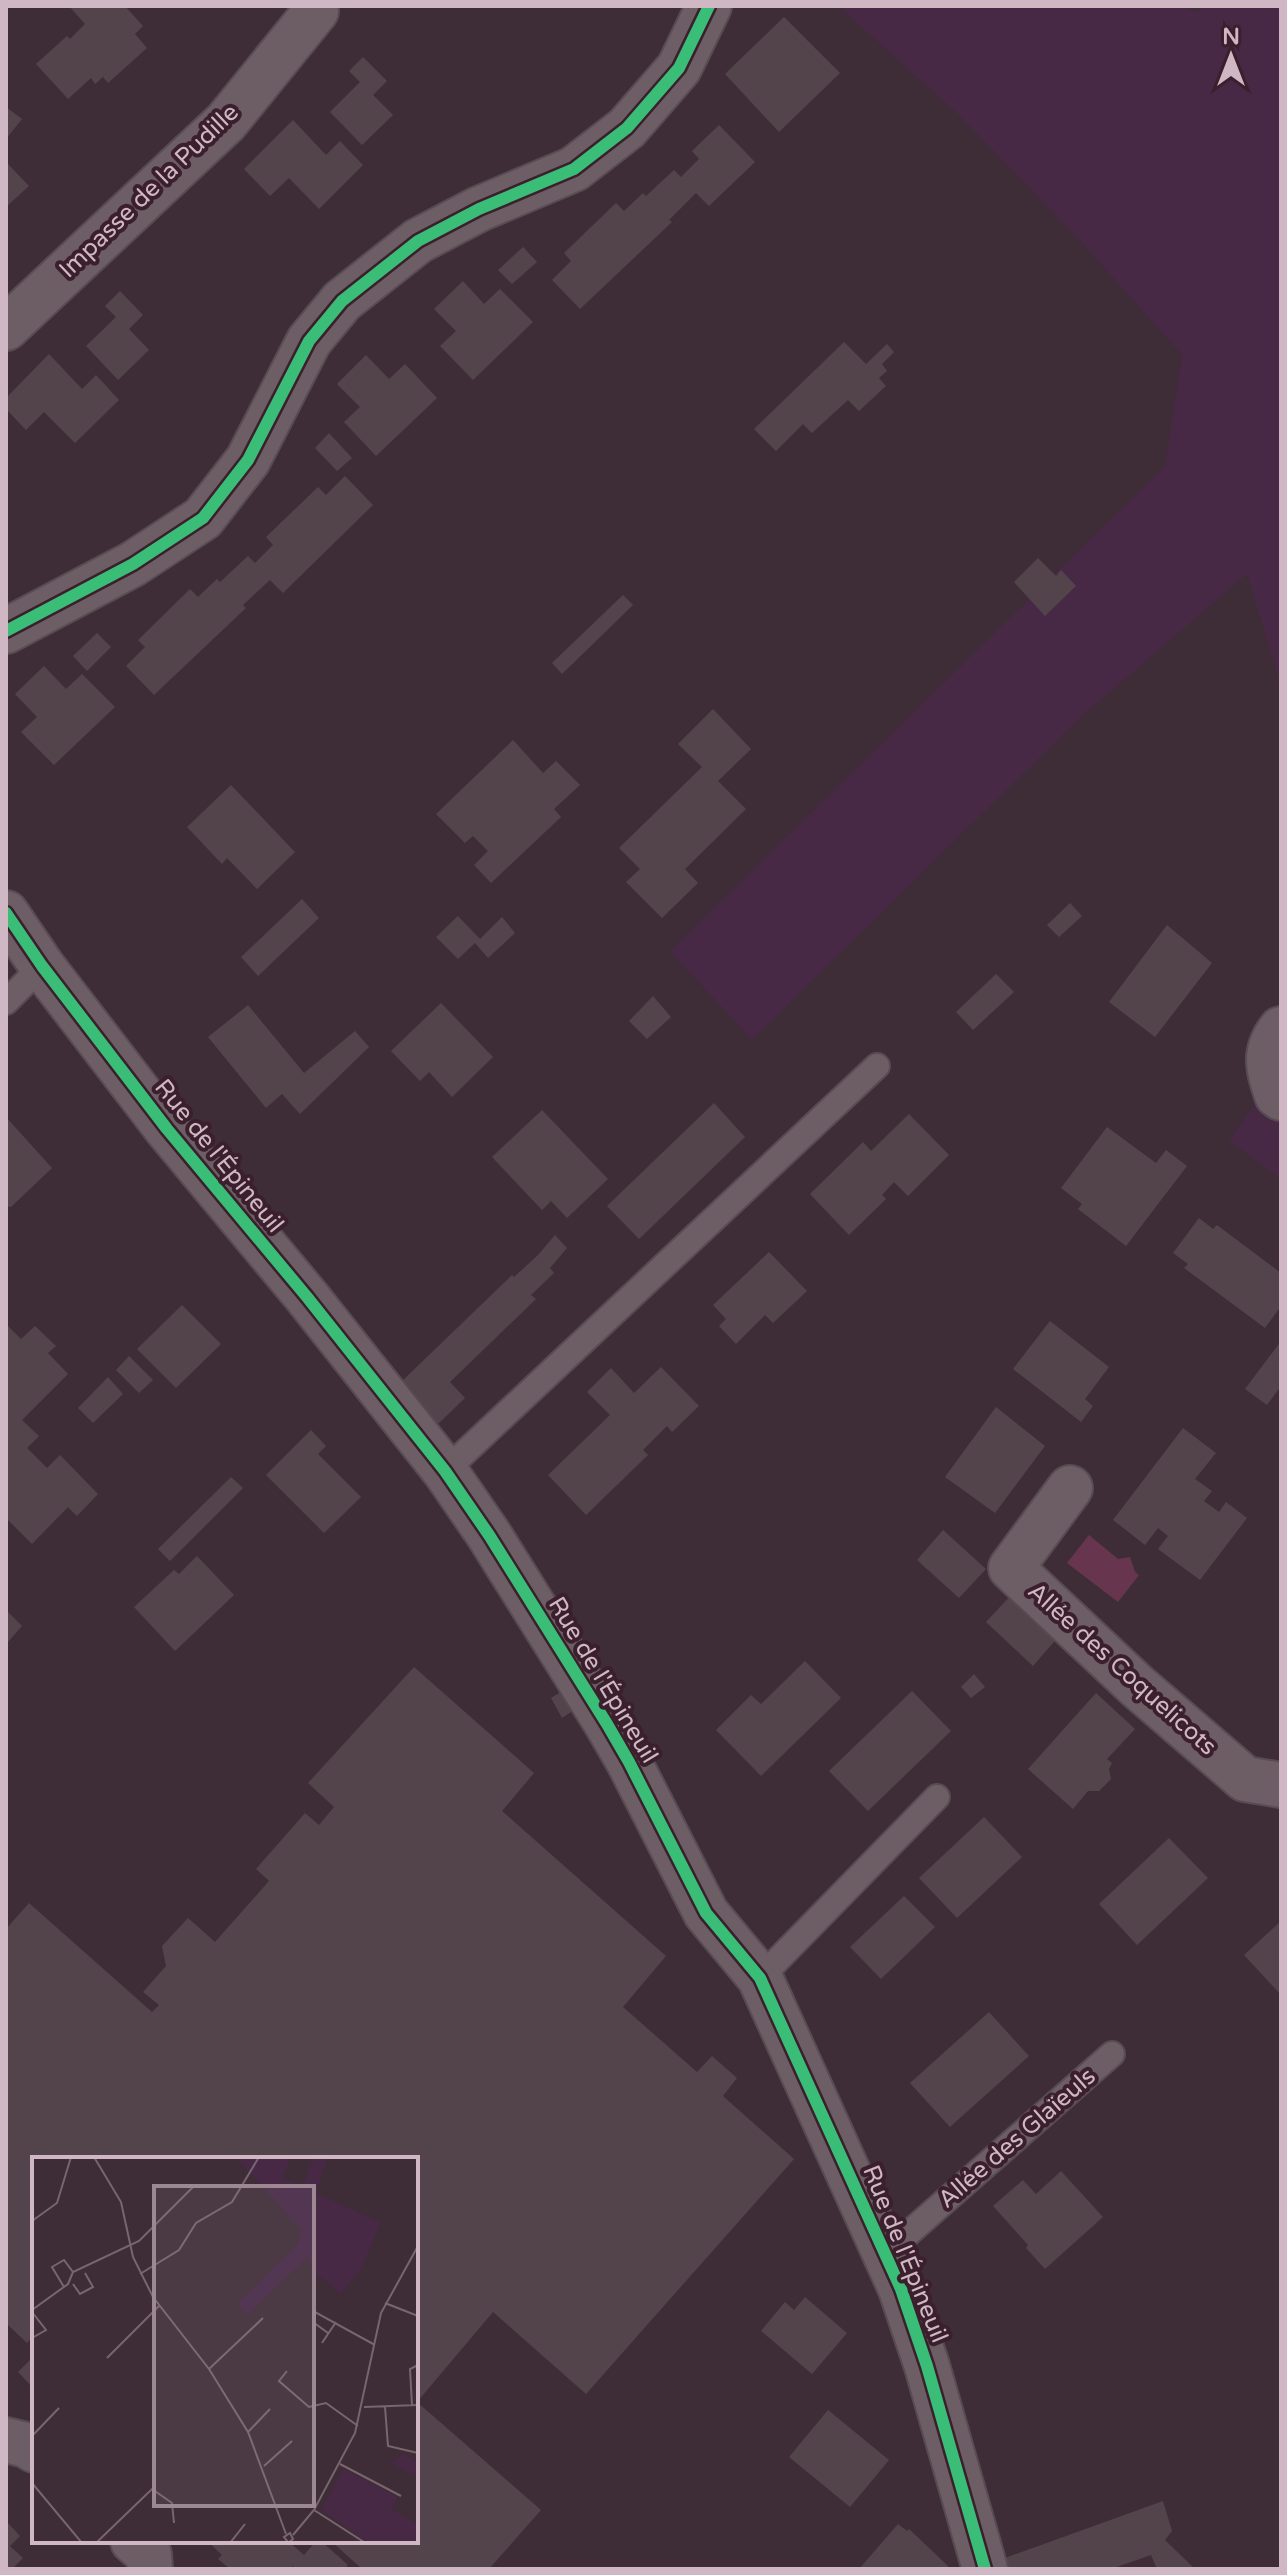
<svg xmlns="http://www.w3.org/2000/svg" width="1287" height="2575" font-family="'Varela Round',sans-serif">
	<style>
		.green { fill: #472946 }
		.water { fill: #68354f }
		.building { fill: #53444b }
		.lines { fill: none; stroke-linecap: round; stroke-linejoin: round }
		.lane-casing { stroke: #584b52; stroke-width: 28 }
		.street-casing { stroke: #584b52; stroke-width: 48 }
		.lane { stroke: #6c5e64; stroke-width: 24 }
		.street { stroke: #6c5e64; stroke-width: 44 }
		.cycleway-casing { stroke: #3b1f2d; stroke-width: 17 }
		.cycleway { stroke: #3abd76; stroke-width: 12 }
		.labels { text-anchor: middle; dominant-baseline: central; stroke-width: 8; stroke-linejoin: round; paint-order: stroke }
		.street-label { font-size: 24px; fill: #cfb8c3; stroke: #3b1f2d }
		.inset-road { fill: none; stroke: #78656e; stroke-width: 2 }
		.view { fill: #9c8792; fill-opacity: 0.15; stroke: #9c8792; stroke-width: 4 }
		.inset-edge { fill: none; stroke: #cfb8c3; stroke-width: 4 }
	</style>
	<rect width="100%" height="100%" fill="#3e2d36"/>
	<!-- green -->
	<g class="green">
		<path d="M838,6H1182L1198,13L1201,6H1281V686L1247,574L1082,716L752,1040L670,951L1165,466L1182,355L1083,244L957,113Z"/>
		<path d="M1258,1099L1281,1115V1179L1229,1141Z"/>
	</g>
	<!-- water -->
	<path class="water" d="M1089,1535L1118,1559L1130,1557L1135,1572L1139,1575L1118,1602L1067,1563Z"/>
	<!-- building -->
	<g class="building">
		<path d="M69,6H125L143,26L135,34L147,48L108,83L103,77L95,84L91,78L68,99L36,64L67,36L70,39L85,24Z"/>
		<path d="M784,17L840,73L779,132L725,74Z"/>
		<path d="M363,57L387,81L373,95L393,115L362,145L330,112L360,82L349,71Z"/>
		<path d="M6,107L22,119L6,139Z"/>
		<path d="M293,120L326,155L340,141L363,165L319,209L289,178L270,196L244,169Z"/>
		<path d="M719,125L755,162L709,206L696,193L669,220L672,222L580,309L552,280L571,261L564,253L616,203L624,211L643,193L646,196L674,170L681,177L699,159L692,151Z"/>
		<path d="M6,162L29,186L6,207Z"/>
		<path d="M523,247L537,262L512,284L498,270Z"/>
		<path d="M463,281L484,304L500,289L533,322L473,380L440,346L456,331L434,309Z"/>
		<path d="M120,291L143,315L129,329L149,350L118,380L86,346L116,317L105,306Z"/>
		<path d="M844,342L866,364L887,344L894,352L882,364L887,371L879,378L886,386L859,411L848,400L812,433L803,424L776,451L754,429Z"/>
		<path d="M49,354L82,389L96,375L119,400L75,443L44,412L26,430L6,409V398Z"/>
		<path d="M366,355L389,379L405,364L437,398L376,456L344,422L360,407L337,384Z"/>
		<path d="M329,433L352,458L337,471L315,448Z"/>
		<path d="M345,476L373,505L283,593L270,580L243,605L246,608L154,695L126,666L145,647L138,640L190,589L198,597L217,579L220,582L248,556L255,563L273,545L266,537L318,487L326,495Z"/>
		<path d="M1038,558L1056,576L1061,570L1076,586L1045,616L1014,582Z"/>
		<path d="M623,595L633,605L562,674L552,663Z"/>
		<path d="M97,633L111,647L87,671L73,656Z"/>
		<path d="M44,666L66,689L82,674L115,707L54,765L21,732L37,717L15,694Z"/>
		<path d="M713,709L751,749L718,781L746,809L685,869L698,883L662,918L626,882L640,869L619,848L702,767L678,744Z"/>
		<path d="M513,740L543,773L556,761L580,785L554,809L561,817L491,883L474,865L488,851L473,836L465,843L436,814Z"/>
		<path d="M231,785L295,852L257,889L227,858L222,864L187,827Z"/>
		<path d="M302,899L319,918L258,976L241,957Z"/>
		<path d="M1070,903L1082,916L1059,937L1047,925Z"/>
		<path d="M458,916L480,939L502,917L515,933L488,958L475,943L458,959L436,937Z"/>
		<path d="M1167,925L1212,963L1155,1037L1109,1002Z"/>
		<path d="M996,974L1014,992L973,1030L956,1012Z"/>
		<path d="M653,996L671,1017L647,1039L629,1021Z"/>
		<path d="M441,1003L493,1057L452,1097L429,1072L420,1081L391,1051Z"/>
		<path d="M248,1005L304,1073L355,1031L369,1047L300,1114L282,1094L266,1108L208,1037Z"/>
		<path d="M714,1103L745,1137L639,1239L607,1206Z"/>
		<path d="M542,1110L608,1179L567,1218L551,1201L542,1210L492,1157Z"/>
		<path d="M909,1114L949,1155L908,1196L894,1182L882,1195L886,1199L849,1235L810,1194L863,1142L871,1151Z"/>
		<path d="M6,1117L52,1168L11,1207L6,1206Z"/>
		<path d="M1107,1127L1156,1163L1166,1150L1187,1166L1126,1246L1078,1209L1082,1204L1061,1188Z"/>
		<path d="M1199,1218L1213,1229L1217,1225L1281,1273V1306L1265,1328L1184,1268L1188,1264L1173,1253Z"/>
		<path d="M555,1235L567,1248L550,1268L554,1273L531,1295L536,1299L450,1382L465,1398L438,1424L399,1384L512,1275L514,1277L538,1255Z"/>
		<path d="M769,1252L807,1291L773,1323L765,1315L736,1344L719,1326L726,1319L713,1305Z"/>
		<path d="M182,1305L221,1344L176,1388L137,1349Z"/>
		<path d="M1050,1321L1109,1367L1085,1399L1093,1406L1081,1422L1013,1369Z"/>
		<path d="M6,1324L21,1339L35,1326L56,1346L48,1353L68,1374L22,1420L39,1436L27,1448L47,1468L60,1455L98,1494L77,1516L68,1507L32,1544L6,1518Z"/>
		<path d="M1281,1341V1386L1267,1405L1245,1389Z"/>
		<path d="M129,1356L153,1380L139,1393L116,1370Z"/>
		<path d="M661,1367L699,1406L672,1432L667,1426L643,1450L648,1455L586,1515L548,1475L610,1415L587,1392L611,1368L634,1393Z"/>
		<path d="M108,1377L123,1394L93,1423L78,1408Z"/>
		<path d="M996,1407L1045,1446L995,1513L945,1477Z"/>
		<path d="M1183,1428L1216,1453L1195,1479L1212,1491L1204,1501L1219,1512L1226,1502L1247,1518L1200,1580L1158,1549L1168,1536L1158,1528L1145,1545L1113,1520Z"/>
		<path d="M311,1430L326,1446L318,1454L361,1497L324,1533L266,1475Z"/>
		<path d="M231,1477L243,1488L170,1561L158,1549Z"/>
		<path d="M943,1530L986,1569L959,1598L917,1560Z"/>
		<path d="M197,1556L234,1595L175,1651L134,1607L174,1570L179,1574Z"/>
		<path d="M1013,1593L1060,1635L1033,1666L986,1622Z"/>
		<path d="M6,1610L22,1626L8,1642L6,1640Z"/>
		<path d="M805,1661L841,1698L761,1776L716,1730L751,1695L761,1704Z"/>
		<path d="M414,1667L534,1773L502,1811L666,1956L623,2007L697,2072L712,2056L737,2078L723,2096L794,2159L586,2394L493,2312L417,2402L541,2510L489,2569H362L331,2541H416V2159H34V2335L27,2343L6,2323V1929L29,1903L152,2012L159,2005L143,1992L166,1966L162,1946L188,1918L215,1942L269,1881L256,1869L305,1813L319,1825L334,1807L308,1783Z"/>
		<path d="M974,1674L985,1687L971,1698L961,1687Z"/>
		<path d="M562,1691L574,1710L562,1718L551,1698Z"/>
		<path d="M912,1691L951,1731L868,1811L829,1771Z"/>
		<path d="M1096,1693L1135,1729L1107,1759L1112,1763L1109,1769L1111,1779L1099,1791H1088L1073,1809L1028,1769Z"/>
		<path d="M984,1817L1022,1857L957,1918L919,1878Z"/>
		<path d="M1169,1838L1208,1878L1137,1945L1099,1904Z"/>
		<path d="M904,1896L935,1927L881,1979L850,1947Z"/>
		<path d="M1281,1921V1995L1244,1955Z"/>
		<path d="M989,2012L1029,2056L950,2127L910,2083Z"/>
		<path d="M1061,2171L1103,2217L1045,2269L1026,2248L1028,2245L993,2206L1023,2180L1036,2194Z"/>
		<path d="M805,2297L847,2333L812,2374L761,2331L785,2302L794,2310Z"/>
		<path d="M34,2356V2389L18,2372Z"/>
		<path d="M828,2410L889,2460L850,2507L789,2457Z"/>
		<path d="M1163,2501L1172,2531L1165,2540L1195,2569H1157L1151,2555L1111,2569H1009L1005,2558Z"/>
		<path d="M6,2521L20,2536L10,2546L23,2558L12,2569H6Z"/>
		<path d="M898,2524L907,2531L909,2529L948,2566L946,2569H859Z"/>
		<path d="M207,2541H288L304,2555L316,2541H321L348,2565L344,2569H296L293,2566L290,2569H230L218,2559L222,2555Z"/>
	</g>
	<g class="lines">
		<!-- lane casing -->
		<g class="lane-casing">
			<g id="lane">
				<path d="M6,1002L42,966"/>
				<path d="M445,1471L877,1066"/>
				<path d="M760,1978L937,1797"/>
				<path d="M885,2254L1112,2054"/>
			</g>
		</g>
		<!-- street casing -->
		<g class="street-casing">
			<g id="street">
				<path d="M6,328L226,122L316,11"/>
				<path d="M6,631L133,564L203,518L248,460L309,341L342,301L418,241L479,209L574,169L627,128L679,68L709,6"/>
				<path d="M6,913L42,966L167,1129L307,1297L445,1471L489,1535L607,1724L629,1762L706,1913L760,1978L901,2289L927,2366L985,2569"/>
				<path d="M1281,1029C1263,1052 1268,1070 1277,1095L1281,1098"/>
				<path d="M1070,1488L1011,1568L1137,1686L1245,1779L1281,1785"/>
				<path d="M6,2440L26,2445L34,2450"/>
				<path d="M133,2541L149,2555L150,2569"/>
			</g>
		</g>
		<!-- lane -->
		<use href="#lane" class="lane"/>
		<!-- street -->
		<use href="#street" class="street"/>
		<!-- cycleway casing -->
		<g class="cycleway-casing">
			<g id="cycleway">
				<path d="M6,631L133,564L203,518L248,460L309,341L342,301L418,241L479,209L574,169L627,128L679,68L709,6"/>
				<path d="M6,913L42,966L167,1129L307,1297L445,1471L489,1535L607,1724L629,1762L706,1913L760,1978L901,2289L927,2366L985,2569"/>
			</g>
		</g>
		<!-- cycleway -->
		<use href="#cycleway" class="cycleway"/>
	</g>
	<g class="labels">
		<!-- street labels -->
		<g class="street-label">
			<text transform="translate(149 191) rotate(-44)">Impasse de la Pudille</text>
			<text transform="translate(219 1156) rotate(51)">Rue de l'Épineuil</text>
			<text transform="translate(1122 1669) rotate(42)">Allée des Coquelicots</text>
			<text transform="translate(603 1680) rotate(59)">Rue de l'Épineuil</text>
			<text transform="translate(1017 2138) rotate(-41)">Allée des Glaïeuls</text>
			<text transform="translate(905 2254) rotate(68)">Rue de l'Épineuil</text>
		</g>
	</g>
	<!-- overview -->
	<g transform="translate(32 2157)">
		<rect width="386" height="386" fill="#3e2d36"/>
		<path d="M204,0H259L251,21L270,30L282,0H296L284,36L349,66L329,112L309,137L281,114L276,100L215,158L205,147L266,87L269,73ZM372,297L386,306L382,318L358,306ZM311,312L366,340L359,352L386,367V386H337L289,353Z" fill="#472946"/>
		<path class="inset-road" d="M62,0L89,45L101,100L121,140L177,212L216,275L254,377M0,64L25,46L39,0M108,117L147,93L164,66L200,45L227,0M41,127L48,137L61,130L53,116M32,130L20,110L32,103L41,115M353,146L386,159M0,153L36,127L41,115L107,84L161,30M0,155L14,173L0,181M296,176L281,165L283,155L343,188M290,186L304,165M75,201L127,149M177,212L231,161M255,214L247,224L277,250L294,246L326,269M380,248L378,212L386,208M332,250L386,248M353,250L356,289L386,296M216,275L238,252M0,279L27,251M308,307L369,339M232,309L260,284M0,326L50,386M282,353L332,385M261,378L282,353L323,276L349,156L386,89M64,386L120,332L140,346L142,366M198,386L213,367M256,386L261,382L258,376L252,380L256,385"/>
		<path class="view" d="M122,29H282V349H122Z"/>
		<rect width="386" height="386" class="inset-edge"/>
	</g>
	<!-- border -->
	<rect width="1287" height="2575" fill="none" stroke="#cfb8c3" stroke-width="16"/>
	<!-- north arrow -->
	<g transform="translate(1231 56)" stroke="#3b1f2d" stroke-width="6" paint-order="stroke">
	<path d="M0-6L14 30L0 20L-14 30Z" fill="#cfb8c3"/>
	<text y="-12" font-size="22" font-weight="bold" text-anchor="middle" fill="#cfb8c3">N</text>
	</g>
</svg>
